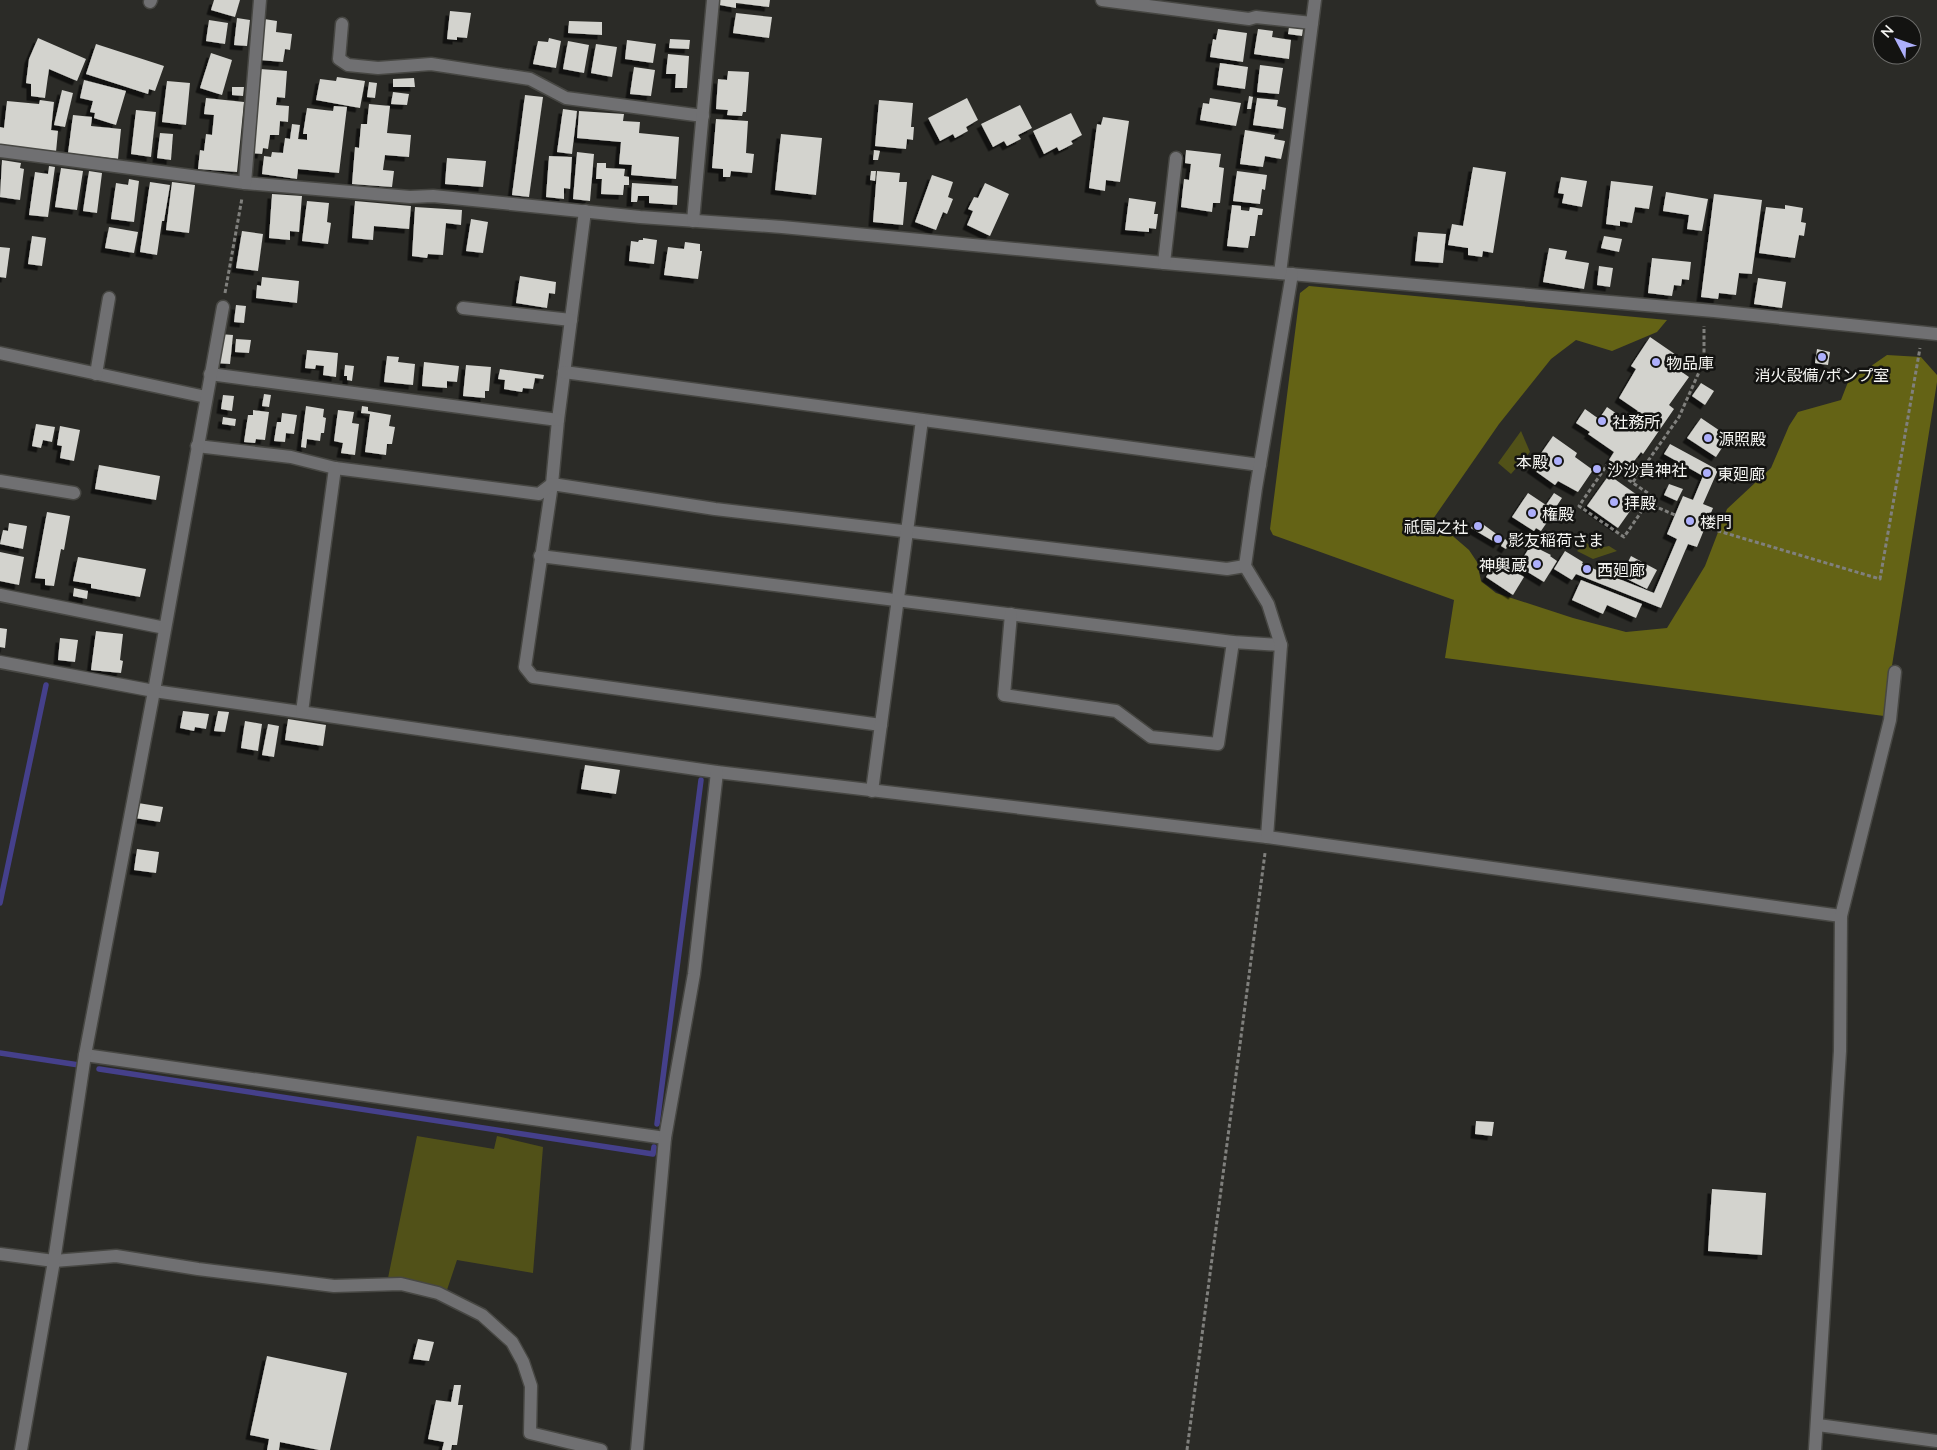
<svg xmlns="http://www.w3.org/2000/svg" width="1937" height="1450" font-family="Lato,'Noto Sans JP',sans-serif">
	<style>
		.green { fill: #515118 }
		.forest { fill: #646315 }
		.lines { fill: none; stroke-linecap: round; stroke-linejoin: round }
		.stream { stroke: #45408b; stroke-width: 5.5 }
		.building { fill: #d3d3ce; filter: url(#shadow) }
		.minor-casing { stroke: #474743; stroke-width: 15 }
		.path { stroke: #80807d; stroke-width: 3; stroke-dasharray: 4 2.5; stroke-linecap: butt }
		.minor { stroke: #707072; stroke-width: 12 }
		.poi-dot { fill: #adaffb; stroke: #131311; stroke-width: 2 }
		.labels { text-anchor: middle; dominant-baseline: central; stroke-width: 5; stroke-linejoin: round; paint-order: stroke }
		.poi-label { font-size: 16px; fill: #f5f5f2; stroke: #131311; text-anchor: start }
	</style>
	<defs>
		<filter id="shadow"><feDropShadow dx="-4.5" dy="4.5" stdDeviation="0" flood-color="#0009"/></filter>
	</defs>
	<rect width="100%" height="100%" fill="#2b2b27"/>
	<!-- green -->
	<g class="green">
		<path d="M1521,431L1530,452L1511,474L1498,463Z"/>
		<path d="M1586,543L1599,548L1609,546L1617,551L1593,559L1577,551Z"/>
		<path d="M417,1136L494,1149L497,1136L543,1147L533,1273L457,1260L446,1293L388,1278Z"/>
	</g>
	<!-- forest -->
	<path class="forest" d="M1309,286L1667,320L1657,332L1612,351L1576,340L1551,359L1499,424L1433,519L1469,550L1477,562L1481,581L1496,593L1573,618L1626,632L1667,628L1705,566L1727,509L1771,468L1789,426L1798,412L1841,400L1848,382L1887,355L1921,357L1937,375V382L1884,716L1445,658L1454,600L1273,535L1270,529L1300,293Z"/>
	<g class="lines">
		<!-- stream -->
		<g class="stream">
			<path d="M0,903L46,685"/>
			<path d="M0,1053L79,1065"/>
			<path d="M99,1069L653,1154L654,1147"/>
			<path d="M657,1124L701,780"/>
		</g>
	</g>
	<!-- building -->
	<g class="building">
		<path d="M214,0H240L235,17L211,10Z"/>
		<path d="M720,0H770L769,7L736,3V8L720,5Z"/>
		<path d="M450,11L471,13L467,38L457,37V40L447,39Z"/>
		<path d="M736,13L772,17L769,38L733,33Z"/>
		<path d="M237,18L250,20L247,46L234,45Z"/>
		<path d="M264,19L277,21L276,32L292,34L290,50L285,49L283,62L260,60Z"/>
		<path d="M209,20L228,23L225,44L206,41Z"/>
		<path d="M569,21L602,22V35L568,33Z"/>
		<path d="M1289,27L1303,29L1302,36L1288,34Z"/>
		<path d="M1218,29L1247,33L1243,62L1210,57L1213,39L1216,40Z"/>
		<path d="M1258,29L1273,31L1272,37L1291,40L1289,59L1254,54Z"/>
		<path d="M38,38L86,59L77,81L49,69L45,98L31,96V84L26,83L29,59Z"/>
		<path d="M549,38L561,41L556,68L533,64L538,41L548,42Z"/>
		<path d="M670,39L690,40L689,49L669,48Z"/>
		<path d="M627,40L656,44L653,63L625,59Z"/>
		<path d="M568,41L589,45L584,73L563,69Z"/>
		<path d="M96,44L164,66L155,91L149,89L148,94L86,74Z"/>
		<path d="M596,44L617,47L612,77L591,73Z"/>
		<path d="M211,53L232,60L222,95L200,88Z"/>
		<path d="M668,54L689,56L687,88H675L676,74H666Z"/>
		<path d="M1220,63L1248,67L1245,89L1217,85Z"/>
		<path d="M1260,65L1283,68L1279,94L1257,92Z"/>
		<path d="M634,67L655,70L651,96L630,94Z"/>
		<path d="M260,69L287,71L285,98L277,97L276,105L289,106L288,122L280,121L279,135H270L268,149L263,148L262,154L252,153Z"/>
		<path d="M728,71L749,72L746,112H743L742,116L727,115L728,110L716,109L718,79L727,80Z"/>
		<path d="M337,77L365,81L360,108L316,100L320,79L336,81Z"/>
		<path d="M414,78L415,87H393V79Z"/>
		<path d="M84,80L126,91L116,125L94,118L95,113L90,112L93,101L80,98Z"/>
		<path d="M167,81L190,83L186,125L162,122Z"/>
		<path d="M369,82L377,83L375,98L367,97Z"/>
		<path d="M232,87H244L243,96L232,95Z"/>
		<path d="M62,90L73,93L65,127L54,125Z"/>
		<path d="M393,92L409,94L407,105L391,104Z"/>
		<path d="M525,95L543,97L529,197L512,195Z"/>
		<path d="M1249,96L1253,97L1251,109H1247Z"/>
		<path d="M206,98L244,102L237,172L198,169L200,150L204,151L206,134L212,135L214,115L204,114Z"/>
		<path d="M967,98L978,120L966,127L968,131L955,138L953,134L940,141L928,118Z"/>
		<path d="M1210,98L1241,103L1236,126L1200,120L1203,103L1209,104Z"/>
		<path d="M1257,98L1278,100L1277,106L1286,108L1283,129L1253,125Z"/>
		<path d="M40,100L54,102L51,130L58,131L56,152L0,145V127L4,128L7,101L39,104Z"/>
		<path d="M879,100L913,103L911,127H914L913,140L907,139L906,149L875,146Z"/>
		<path d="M369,104L390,106L387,133L411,135L409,157L385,155L383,170L394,171L392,187L352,184L355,147L359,148L361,124H367Z"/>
		<path d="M1020,105L1032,128L1018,135L1021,139L1007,146L1004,141L993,147L981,124Z"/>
		<path d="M334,106L347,107L339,173L298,169L297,179L262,174L264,156L271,157L272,152L283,153L285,138L290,139L292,124L300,125L298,139L307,140V134H303L307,108L333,111Z"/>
		<path d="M563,109L577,111L572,154L557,152Z"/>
		<path d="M136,110L156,112L151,157L131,154Z"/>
		<path d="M579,111L624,114L623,121L640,122L639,133L679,137L676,179L631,175L632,165L619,164L621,142L577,138Z"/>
		<path d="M1071,113L1082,135L1071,141L1073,144L1059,151L1057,147L1044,154L1033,131Z"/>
		<path d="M73,115L92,117L91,126L121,129L118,159L68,153Z"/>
		<path d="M1103,117L1129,121L1120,182L1106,180L1105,191L1089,188L1097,124L1101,125Z"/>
		<path d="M716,119L748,121L746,153L754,154L752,173L731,171L730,177H723V169L712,168Z"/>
		<path d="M1245,130L1275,135L1274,139L1285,141L1281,159L1265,156L1263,167L1240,164Z"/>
		<path d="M160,133L173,134L171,160L157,158Z"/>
		<path d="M781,134L822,138L816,195L775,190Z"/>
		<path d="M874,150L880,151L878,160H873Z"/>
		<path d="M1186,150L1221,154L1219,167L1224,168L1220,203H1213L1212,212L1181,207L1184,179L1189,180L1191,164L1185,163Z"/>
		<path d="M577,152L594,154L590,201L573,199Z"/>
		<path d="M549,156L572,157L570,189L564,188V199L546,197Z"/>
		<path d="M447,158L486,161L483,187L445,184Z"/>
		<path d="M2,160L21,163L20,168L24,169L20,200L0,197Z"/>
		<path d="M597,163H606V168L625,169L624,176L629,177V185H624L623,195L601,194L602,179H596Z"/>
		<path d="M49,166L55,167L48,217L29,215L35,172L48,174Z"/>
		<path d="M1473,167L1506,172L1493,253L1483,251L1482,257L1468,255V248L1448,245L1452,224L1463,226Z"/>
		<path d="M61,168L83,171L77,210L55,207Z"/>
		<path d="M89,171L102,173L97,213L83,211Z"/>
		<path d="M871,171H876L875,181L870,180Z"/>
		<path d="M877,171L900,173L899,182H907L903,225L873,222Z"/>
		<path d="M1237,171L1267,175L1265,190L1262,189L1260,204L1233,201Z"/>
		<path d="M932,175L953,182L948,197L953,199L947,214L943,212L936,230L915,222Z"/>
		<path d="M1561,177L1587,181L1582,207L1562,203L1564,194L1558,193Z"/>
		<path d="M129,179L139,181L134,222L111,219L116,183L128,185Z"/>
		<path d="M1611,181L1653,186L1649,209L1635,207L1632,223L1620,221V226L1606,224Z"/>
		<path d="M150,182L170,185L164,221H162L157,255L140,252Z"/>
		<path d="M172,182L195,185L189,233L166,230Z"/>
		<path d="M632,183L678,186L677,205L649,203V196H638L637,202H631Z"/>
		<path d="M985,183L1009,194L990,236L967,225L973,211L968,209L974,197L978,198Z"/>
		<path d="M1666,192L1708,199L1702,231L1687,229L1689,215L1663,211Z"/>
		<path d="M272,194L302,196L299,232L290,231V240L269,238Z"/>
		<path d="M1714,194L1762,200L1752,274L1739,273L1736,295L1719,293L1718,299L1701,297Z"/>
		<path d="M1129,198L1156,202L1154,214H1158L1156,229L1149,228V232L1125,230Z"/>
		<path d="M307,201L329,203L327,222L331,223L328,244L302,241Z"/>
		<path d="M355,201L411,206L409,229L374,226L373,240L352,238Z"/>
		<path d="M1232,205L1241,206V210L1249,211L1250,207L1263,209L1262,215H1258L1255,236H1250L1248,248L1227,246Z"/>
		<path d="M1785,205L1803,208L1801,222L1806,223L1804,236L1799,235L1795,258L1759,253L1766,207L1785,209Z"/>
		<path d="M415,207L462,210L461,225L446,223L443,255L428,254L427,258L412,256Z"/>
		<path d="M471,219L488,222L483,253L466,251Z"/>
		<path d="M109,227L138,232L134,253L105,248Z"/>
		<path d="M242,231L263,234L258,271L236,268Z"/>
		<path d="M1418,232L1446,234L1443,263L1415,261Z"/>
		<path d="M32,236L46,238L42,266L28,264Z"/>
		<path d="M1604,236L1622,239L1619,252L1601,248Z"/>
		<path d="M643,238L657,240L654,264L629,261L631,241L638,242L639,240H643Z"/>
		<path d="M685,242L700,244V251H702L698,279L664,275L668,247L684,249Z"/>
		<path d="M0,247L10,248L6,278L0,277Z"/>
		<path d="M1549,248L1567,251L1565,259L1589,263L1584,289L1543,282Z"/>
		<path d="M1652,258L1691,262L1689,280L1682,279L1681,286L1674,285L1672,296L1648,293Z"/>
		<path d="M1599,266L1613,268L1610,287L1597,285Z"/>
		<path d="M520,276L556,282L555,294L549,293L547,308L516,303Z"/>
		<path d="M262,277L299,281L297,303L256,298L257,285L261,286Z"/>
		<path d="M1758,278L1786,282L1782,308L1754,304Z"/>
		<path d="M236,305L246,306L244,323L234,322Z"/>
		<path d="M219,334L233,335L230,364L216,363Z"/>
		<path d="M1650,337L1682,359L1676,368L1689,377L1669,405L1674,409L1643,454L1641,452L1626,472L1609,460L1614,452L1588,434L1590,432L1576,423L1585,409L1599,419L1607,407L1630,423L1638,411L1619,398L1636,369L1631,366Z"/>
		<path d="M236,339L251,340L249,353L235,352Z"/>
		<path d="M1817,349L1830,352L1828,365L1815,363Z"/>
		<path d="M307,350L338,353L336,377L323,375L324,366L316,365L315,369L305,368Z"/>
		<path d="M387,356L399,357L398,362L415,364L413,385L384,382Z"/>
		<path d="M424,362L459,366L457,382L447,381V388L422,386Z"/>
		<path d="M345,365L354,366L352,381L347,380V376H344Z"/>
		<path d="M466,365L491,367L489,391H485V398L463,396Z"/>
		<path d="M500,369L544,375L543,379L535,378L533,389L523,388L522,392L504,389L505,380L498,379Z"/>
		<path d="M1701,383L1714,391L1705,405L1692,396Z"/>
		<path d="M264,394L271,395L269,407L262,406Z"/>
		<path d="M223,395L234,396L232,411L221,409Z"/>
		<path d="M306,406L324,409L323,417L326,418L324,433H321L320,441L307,439L306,448L301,447Z"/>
		<path d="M362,406L368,407V411L391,415L389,426L395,427L392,444H387L386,455L365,452L370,414L361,413Z"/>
		<path d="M253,410L269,412L265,440L256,439L255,443L244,442L248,415H253Z"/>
		<path d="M338,410L354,412L352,423L359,424L355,455L341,453L343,443L334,441Z"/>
		<path d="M282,413L297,415L294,434L286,433L285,442L274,441L277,422H281Z"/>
		<path d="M223,417L236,419L235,426L222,424Z"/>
		<path d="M1701,418L1729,437L1716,457L1687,438Z"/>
		<path d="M36,424L55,427L52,442L43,440L41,448L32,446Z"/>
		<path d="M60,426L80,430L74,461L60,458L62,446L57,445Z"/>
		<path d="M1553,436L1577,453L1575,457L1593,470L1578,492L1558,481L1555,485L1531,468Z"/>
		<path d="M1670,444L1718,470L1703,504L1713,508L1697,547L1688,544L1661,608L1576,574L1572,580L1554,569L1565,551L1583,562L1582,564L1654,593L1677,539L1667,534L1683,496L1693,500L1703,476L1664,454Z"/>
		<path d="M99,465L160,476L156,500L95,489Z"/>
		<path d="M1609,475L1640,497L1618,528L1587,506Z"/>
		<path d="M1669,484L1683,489L1677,501L1664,495Z"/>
		<path d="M1528,493L1546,505L1554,493L1562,498L1554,510L1550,508L1547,512L1552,515L1541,531L1536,528L1534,531L1512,517Z"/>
		<path d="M47,512L70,516L64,550L61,549L54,586L45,585V579L35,578Z"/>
		<path d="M1477,520L1502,538L1498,544L1471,528Z"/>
		<path d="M9,523L27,526L23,549L0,544L3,530L8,531Z"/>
		<path d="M1505,539L1510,543L1506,549L1501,546Z"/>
		<path d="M1531,545L1551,555L1550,556L1557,561L1544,582L1518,566Z"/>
		<path d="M0,552L24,557L19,585L0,581Z"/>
		<path d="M1631,556L1657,570L1647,589L1621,576Z"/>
		<path d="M78,557L146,569L140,597L91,588V584L73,581Z"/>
		<path d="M1497,560L1524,577L1513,595L1486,577Z"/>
		<path d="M1581,580L1642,604L1636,618L1607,605L1603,614L1572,600Z"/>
		<path d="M74,588L88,591L87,599L73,596Z"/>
		<path d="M0,628L7,629L5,648L0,647Z"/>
		<path d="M96,631L123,634L120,660L123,661L121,673L91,670Z"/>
		<path d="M60,638L78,640L75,662L58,660Z"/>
		<path d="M183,711L209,714L206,729L195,727L194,731L180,728Z"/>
		<path d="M218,711L229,712L225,732L214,731Z"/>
		<path d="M288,719L326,725L323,746L285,740Z"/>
		<path d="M245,721L262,724L258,751L241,748Z"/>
		<path d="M268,724L279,726L274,757L262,755Z"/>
		<path d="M585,765L620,770L616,794L581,789Z"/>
		<path d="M138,803L163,807L160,822L135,818Z"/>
		<path d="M137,849L159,852L156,873L134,870Z"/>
		<path d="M1476,1121L1494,1122L1492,1136L1475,1134Z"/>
		<path d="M1712,1189L1766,1193L1762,1255L1708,1251Z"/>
		<path d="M418,1339L434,1342L429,1361L413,1359Z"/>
		<path d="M267,1356L347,1373L330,1450H319L280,1442L279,1450H267L269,1439L250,1435Z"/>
		<path d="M454,1385H461L458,1405H463L457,1445H452L451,1450H442L444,1442L428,1439L436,1400L451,1402Z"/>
	</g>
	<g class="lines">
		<!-- minor casing -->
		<g class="minor-casing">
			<g id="minor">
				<path d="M1102,0L1249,19L1256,17L1312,23"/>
				<path d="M150,2L151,0"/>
				<path d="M342,24L339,59L348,65L378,68L431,64L530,79L566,98L703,116"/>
				<path d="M0,151L245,183L410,197L433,196L640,217L782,227L1164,263L1714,311L1937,334"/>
				<path d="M245,183L260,0"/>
				<path d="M585,211L558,420L552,484L525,667L533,677L881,725"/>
				<path d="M693,221L713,0"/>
				<path d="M1164,263L1176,158"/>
				<path d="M1280,273L1315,0"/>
				<path d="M463,308L571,320"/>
				<path d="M0,353L206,397"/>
				<path d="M564,372L1260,465"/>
				<path d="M96,374L109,298"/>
				<path d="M210,374L558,420"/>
				<path d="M197,446L291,457L335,468L539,494L552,484L715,509L1227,569L1245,566"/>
				<path d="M0,481L74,493"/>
				<path d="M540,556L1233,642L1281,645"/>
				<path d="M0,595L165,628"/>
				<path d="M1011,614L1004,695L1116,711L1151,737L1218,744L1233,642"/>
				<path d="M0,662L154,691L717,772L1267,837L1841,916"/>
				<path d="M302,712L335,468"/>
				<path d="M872,791L922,420"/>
				<path d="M1267,837L1281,645L1268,604L1245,566L1256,488L1292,274"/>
				<path d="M85,1055L665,1138"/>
				<path d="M0,1254L54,1261L116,1256L198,1269L334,1286L401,1284L438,1293L482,1315L512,1342L523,1362L531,1386L530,1433L601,1450"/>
				<path d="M1818,1425L1937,1441"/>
				<path d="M21,1450L54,1261L85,1055L154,691L223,307"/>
				<path d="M637,1450L665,1138L694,974L717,772"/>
				<path d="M1815,1450L1840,1051L1841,916L1890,720L1895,672"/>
			</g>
		</g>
		<!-- path -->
		<g class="path">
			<path d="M225,293L242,198"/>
			<path d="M1607,465L1652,496L1624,537L1579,506Z"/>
			<path d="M1633,482L1679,417L1704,361V326"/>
			<path d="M1647,503L1675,515"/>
			<path d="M1705,527L1880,579L1920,348"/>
			<path d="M1187,1450L1265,853"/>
		</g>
		<!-- minor -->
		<use href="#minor" class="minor"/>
	</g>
	<!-- markers -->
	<g class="poi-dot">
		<circle cx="1822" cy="357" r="5"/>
		<circle cx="1656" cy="362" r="5"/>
		<circle cx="1602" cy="421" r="5"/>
		<circle cx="1708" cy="438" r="5"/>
		<circle cx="1558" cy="461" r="5"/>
		<circle cx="1597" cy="469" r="5"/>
		<circle cx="1707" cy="473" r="5"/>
		<circle cx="1614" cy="502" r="5"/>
		<circle cx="1532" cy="513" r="5"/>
		<circle cx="1690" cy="521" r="5"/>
		<circle cx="1478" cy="526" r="5"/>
		<circle cx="1498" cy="539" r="5"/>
		<circle cx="1537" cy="564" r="5"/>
		<circle cx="1587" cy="569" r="5"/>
	</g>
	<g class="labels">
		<!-- poi labels -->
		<g class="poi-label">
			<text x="1666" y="362">物品庫</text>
			<text x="1822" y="374" text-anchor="middle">消火設備/ポンプ室</text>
			<text x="1612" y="421">社務所</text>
			<text x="1718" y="438">源照殿</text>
			<text x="1548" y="461" text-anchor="end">本殿</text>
			<text x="1607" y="469">沙沙貴神社</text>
			<text x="1717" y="473">東廻廊</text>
			<text x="1624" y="502">拝殿</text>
			<text x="1542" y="513">権殿</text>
			<text x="1700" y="521">楼門</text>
			<text x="1468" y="526" text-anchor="end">祇園之社</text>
			<text x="1508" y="539">影友稲荷さま</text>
			<text x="1527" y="564" text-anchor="end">神輿蔵</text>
			<text x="1597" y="569">西廻廊</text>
		</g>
	</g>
	<!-- north arrow -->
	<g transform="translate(1897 40) rotate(311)"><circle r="24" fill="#131311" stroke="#6d6d6b"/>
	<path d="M0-4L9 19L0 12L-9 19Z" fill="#adaffb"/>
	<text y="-8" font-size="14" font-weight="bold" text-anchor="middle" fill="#f5f5f2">N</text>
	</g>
</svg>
